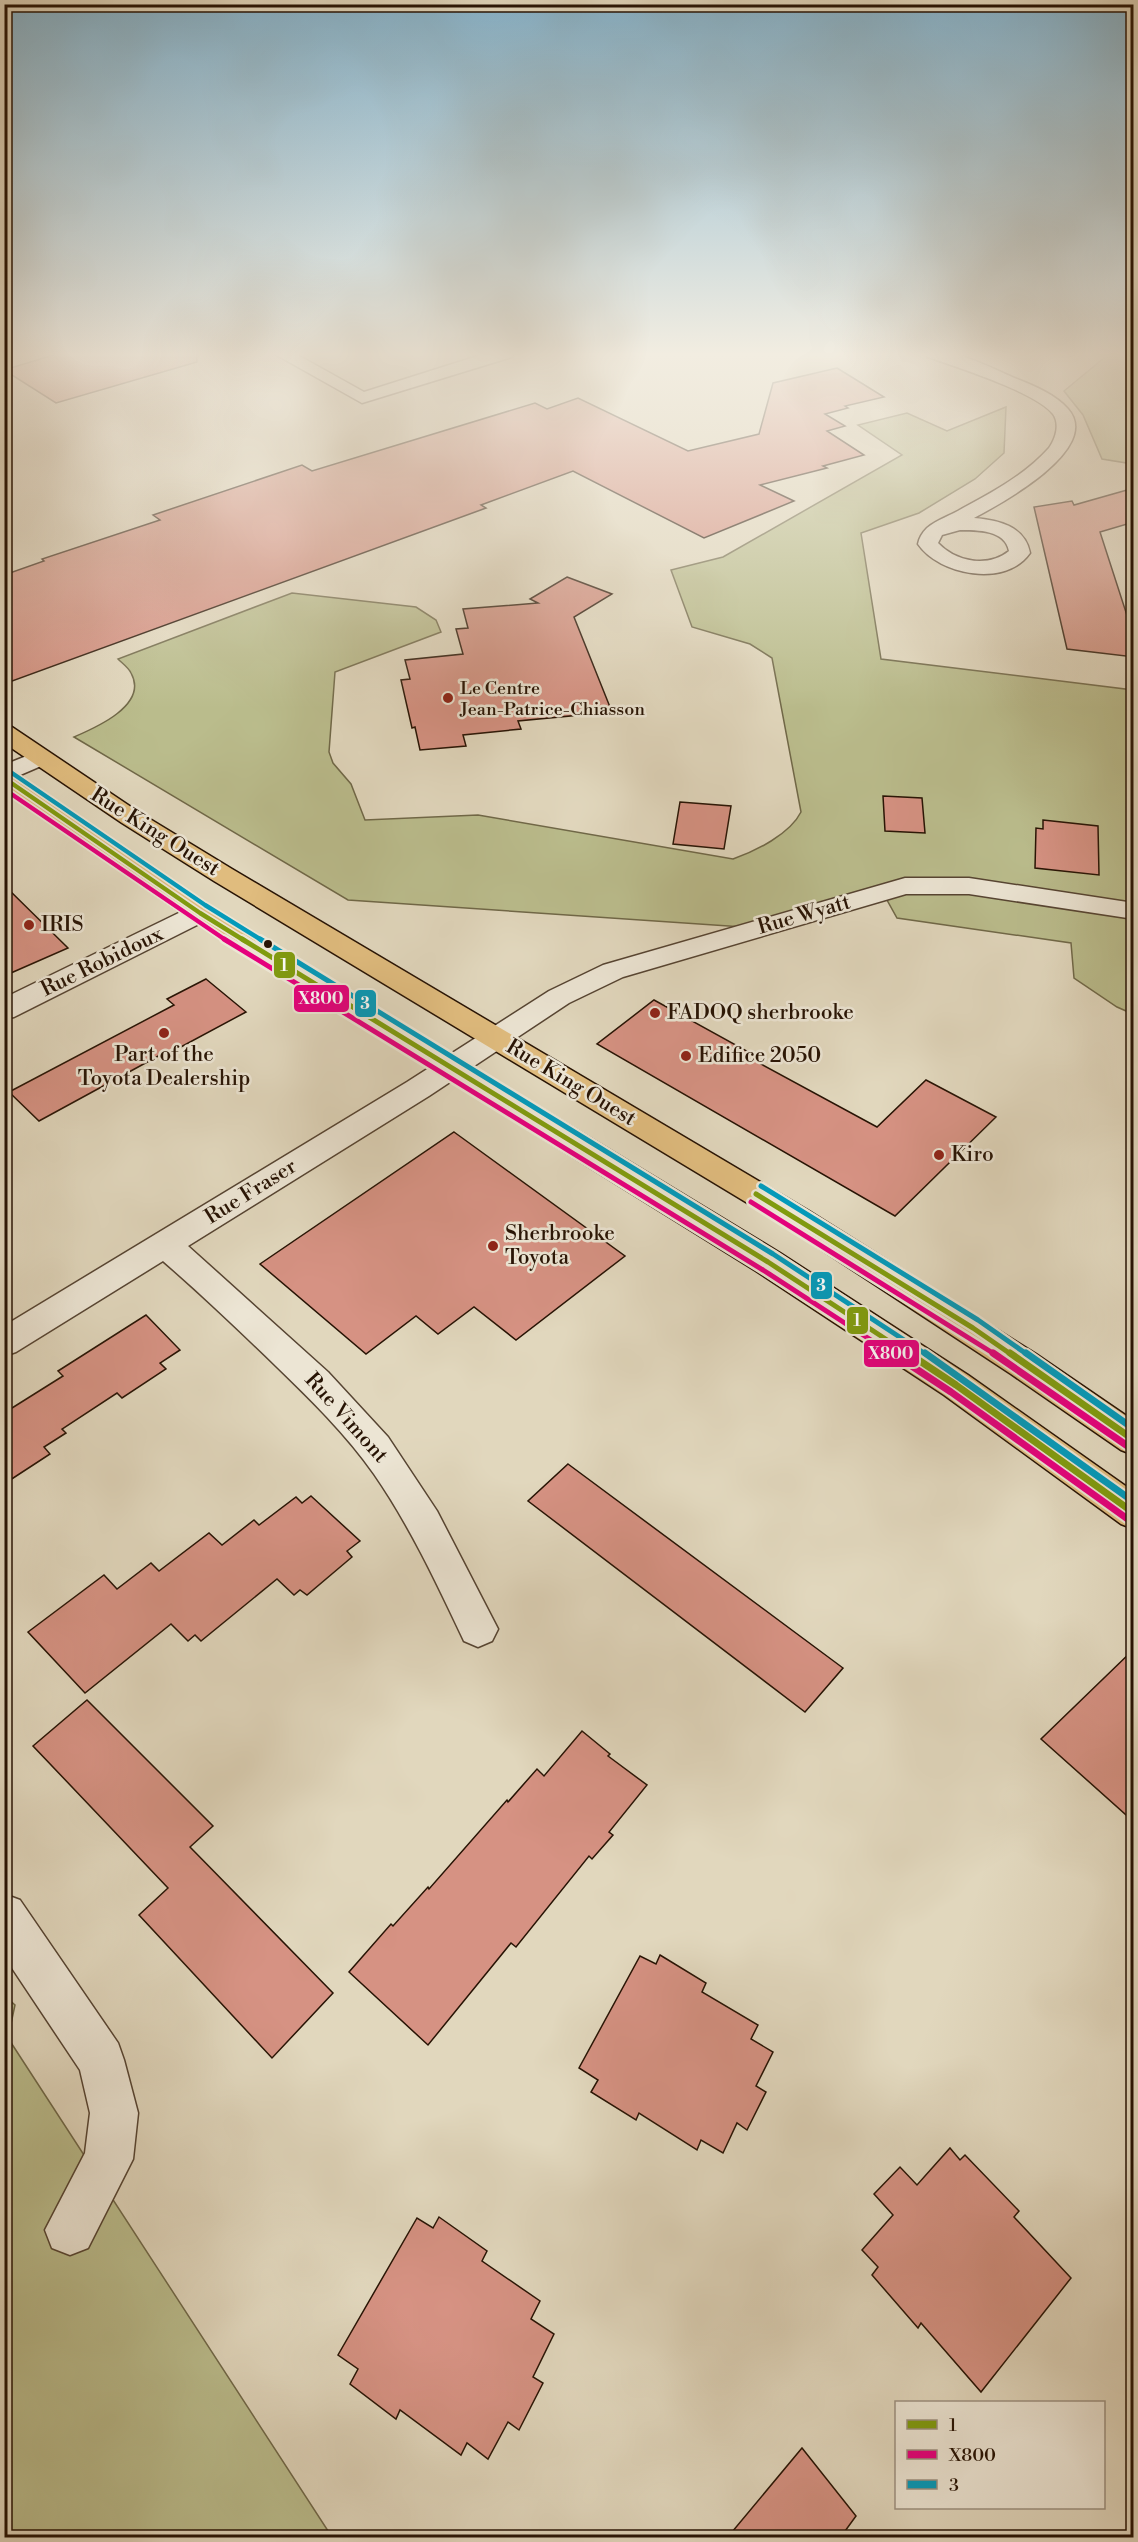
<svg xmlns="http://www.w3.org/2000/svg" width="1138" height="2542" font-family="'Libre Bodoni',serif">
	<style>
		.green { fill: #babc8c; stroke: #706848; stroke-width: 1.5 }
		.building { fill: #d69283; stroke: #271304; stroke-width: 1.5 }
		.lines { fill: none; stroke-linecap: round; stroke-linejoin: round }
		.minor-casing { stroke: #564432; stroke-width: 3 }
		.major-casing { stroke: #271304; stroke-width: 3 }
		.minor { fill: #ece5d4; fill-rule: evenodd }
		.major { fill: #e0bc7e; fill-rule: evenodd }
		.bus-1-far2-casing { stroke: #ece5d4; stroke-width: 8 }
		.bus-1-far1-casing { stroke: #ece5d4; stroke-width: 10 }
		.bus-1-casing { stroke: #ece5d4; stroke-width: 11 }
		.bus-2-far2-casing { stroke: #ece5d4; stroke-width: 8 }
		.bus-2-far1-casing { stroke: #ece5d4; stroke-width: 10 }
		.bus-2-casing { stroke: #ece5d4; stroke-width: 11 }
		.bus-3-far2-casing { stroke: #ece5d4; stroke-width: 8 }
		.bus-3-far1-casing { stroke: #ece5d4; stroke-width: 10 }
		.bus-3-casing { stroke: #ece5d4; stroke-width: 11 }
		.bus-1-far2 { stroke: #809b0f; stroke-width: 4.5 }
		.bus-1-far1 { stroke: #809b0f; stroke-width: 5 }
		.bus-1 { stroke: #809b0f; stroke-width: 7 }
		.bus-2-far2 { stroke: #e5007d; stroke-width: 4.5 }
		.bus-2-far1 { stroke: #e5007d; stroke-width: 5 }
		.bus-2 { stroke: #e5007d; stroke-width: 7 }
		.bus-3-far2 { stroke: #049aba; stroke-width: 4.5 }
		.bus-3-far1 { stroke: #049aba; stroke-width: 5 }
		.bus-3 { stroke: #049aba; stroke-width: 7 }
		.poi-dot { fill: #8f2418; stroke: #ece5d4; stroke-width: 2 }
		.bus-dot { fill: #271304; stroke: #ece5d4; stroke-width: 2 }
		.labels { text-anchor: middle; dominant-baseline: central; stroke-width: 5; stroke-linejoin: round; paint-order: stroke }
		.far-poi-label { font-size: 18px; fill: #271304; stroke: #ece5d4; text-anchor: start }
		.street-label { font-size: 21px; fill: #271304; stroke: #ece5d4 }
		.poi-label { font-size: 21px; fill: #271304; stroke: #ece5d4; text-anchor: start }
		.line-badge { stroke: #ece5d4; stroke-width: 2 }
		.badge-label { font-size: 16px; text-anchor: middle; font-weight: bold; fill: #fff }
	</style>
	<rect width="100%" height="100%" fill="#e1d7bd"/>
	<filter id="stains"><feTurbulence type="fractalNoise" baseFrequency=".00333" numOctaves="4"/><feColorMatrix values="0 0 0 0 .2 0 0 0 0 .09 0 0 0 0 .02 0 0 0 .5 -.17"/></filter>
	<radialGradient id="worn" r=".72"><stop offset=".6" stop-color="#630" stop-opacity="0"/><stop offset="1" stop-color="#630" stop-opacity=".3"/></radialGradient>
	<!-- green -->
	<g class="green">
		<path d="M1110,353H1133V464L1102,459L1083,415L1064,391Z"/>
		<path d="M1006,407L1004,453L975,479L919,513L861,533L881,659L1133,690V1014L1117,1007L1074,978L1071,943L897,918L883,893L758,928L348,900L74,737C95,728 149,705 131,673C129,668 122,663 118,659L292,593L416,607L436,620L441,632L335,672L329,752L333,763L351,784L365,820L478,815L733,859C756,851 790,834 801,812L772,658L750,644L692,627L671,570L723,557L902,455L858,425L907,413L947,431Z"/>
		<path d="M4,1995L15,2005L8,2038L332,2537H5Z"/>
	</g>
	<!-- building -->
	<g class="building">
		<path d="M60,353H196L197,362L56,403L4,370Z"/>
		<path d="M837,368L884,397L845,406L848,408L825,414L845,426L827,431L864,455L823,466L827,468L760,485L794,501L704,538L573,471L481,505L486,508L4,684V575L44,561L42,559L160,520L153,515L302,465L312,471L535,403L547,409L578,398L688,451L759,434L773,383Z"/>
		<path d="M1134,488V522L1100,532L1134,637V657L1067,649L1034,507L1072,501L1074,505Z"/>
		<path d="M567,577L612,594L574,617L612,712L518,721L521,729L463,735L466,746L420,750L415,727L412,728L401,680L410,679L405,660L463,654L456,629L468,628L463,609L538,603L530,599Z"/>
		<path d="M883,796L922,798L925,833L885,831Z"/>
		<path d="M680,802L731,806L724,849L673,844Z"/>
		<path d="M1043,820L1098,826L1099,875L1035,868L1036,828L1043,829Z"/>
		<path d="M4,885L68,948L4,976Z"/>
		<path d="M206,979L246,1012L164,1056L162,1054L39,1121L9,1092L174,1005L167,999Z"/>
		<path d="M654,1000L763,1060L759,1063L877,1127L926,1080L996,1117L895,1216L597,1044Z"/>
		<path d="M454,1132L625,1256L516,1340L474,1307L438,1334L416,1316L366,1354L260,1264Z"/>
		<path d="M146,1315L180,1350L160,1363L166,1369L122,1398L117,1393L62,1429L66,1433L44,1447L50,1454L4,1484V1413L63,1376L58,1371Z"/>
		<path d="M568,1464L843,1668L805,1712L528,1501Z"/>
		<path d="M311,1496L360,1541L347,1551L352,1557L307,1595L300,1590L294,1595L277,1579L201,1641L195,1635L188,1641L171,1624L85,1693L28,1632L104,1575L117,1589L151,1563L159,1571L209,1533L222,1545L254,1520L259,1525L296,1497L302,1503Z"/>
		<path d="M1134,1649V1822L1041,1739Z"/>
		<path d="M87,1700L213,1826L190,1847L333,1993L272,2058L139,1915L168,1888L33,1746Z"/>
		<path d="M582,1731L610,1754L608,1756L647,1785L609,1832L613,1835L592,1859L589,1856L516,1947L511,1943L428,2045L349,1972L391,1924L393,1926L428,1887L429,1889L507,1800L508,1802L537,1769L544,1776Z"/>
		<path d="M660,1955L706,1983L702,1992L758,2025L751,2039L773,2052L756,2086L766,2092L747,2130L737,2123L723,2153L701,2140L697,2150L639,2113L636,2120L591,2092L598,2080L579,2068L640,1956L656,1964Z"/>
		<path d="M950,2148L960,2160L965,2155L1019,2211L1014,2217L1071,2278L981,2392L921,2323L918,2328L872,2275L878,2267L862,2250L893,2215L874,2194L900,2167L917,2185Z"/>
		<path d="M439,2217L487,2251L482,2261L540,2301L531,2319L554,2334L533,2377L543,2383L519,2430L508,2422L488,2459L467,2443L461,2455L400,2410L396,2419L350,2384L358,2369L338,2355L417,2218L433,2228Z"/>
		<path d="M802,2448L856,2516L840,2538H727Z"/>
	</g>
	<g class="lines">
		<!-- minor casing -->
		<g class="minor-casing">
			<g id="minor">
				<path d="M273,353H294L364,392L487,353H514L512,357L362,403Z"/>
				<path d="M926,353C933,353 941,352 949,353C969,356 998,371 1017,379C1035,386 1056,395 1068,409C1103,449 1000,504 974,518C998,520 1025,526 1030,553C1006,588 939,575 918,544C919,538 922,533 927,528C936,520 952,515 963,508C993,492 1026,474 1049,448C1056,438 1060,424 1053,414C1036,392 956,367 928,357ZM960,530C978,530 1005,530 1009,551C988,568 956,562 938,543L942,535Z"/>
				<path d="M39,751L48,753L51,758L48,763L4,782V765Z"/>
				<path d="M905,878H969L1134,903V919L969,894H906L623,977L569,1003L429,1096L188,1246L328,1372L388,1437L437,1511L498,1629L492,1641L478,1647L464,1641C437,1584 410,1526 374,1474C346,1434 311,1400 276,1366C239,1330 202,1295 163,1261L16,1352L4,1356V1326L407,1082L549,991L603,965Z"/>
				<path d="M200,905L209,907L213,913L209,919L14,1017L4,1019V998L191,907Z"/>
				<path d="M4,1894L20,1900L118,2043L124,2060L138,2113L133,2159L88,2248L70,2255L52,2248L45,2230L85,2153L90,2113L80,2070L4,1956Z"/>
			</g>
		</g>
		<!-- major casing -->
		<g class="major-casing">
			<g id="major">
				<path d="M4,725L12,727L140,813L232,869L809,1211L1036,1354L1134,1421V1455L1121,1450L1011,1374L787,1227L214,881L122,823L4,743Z"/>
				<path d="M4,771L13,773L209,907L780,1253L968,1375L1134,1492V1529L1121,1524L944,1395L756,1271L191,919L4,790Z"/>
			</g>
		</g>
		<!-- minor -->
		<use href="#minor" class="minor"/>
		<!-- major -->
		<use href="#major" class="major"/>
		<!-- bus-1-far2 casing -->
		<g class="bus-1-far2-casing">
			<path id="bus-1-far2" d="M4,778L200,913L245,941"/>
		</g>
		<!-- bus-1-far1 casing -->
		<g class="bus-1-far1-casing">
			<g id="bus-1-far1">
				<path d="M242,939L768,1262L910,1355"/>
				<path d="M756,1194L973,1328L1012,1355"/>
			</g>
		</g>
		<!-- bus-1 casing -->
		<g class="bus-1-casing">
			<g id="bus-1">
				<path d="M908,1353L956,1385L1134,1513"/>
				<path d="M1010,1353L1134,1440"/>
			</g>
		</g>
		<!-- bus-2-far2 casing -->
		<g class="bus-2-far2-casing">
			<path id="bus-2-far2" d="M4,789L227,941"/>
		</g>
		<!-- bus-2-far1 casing -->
		<g class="bus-2-far1-casing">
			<g id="bus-2-far1">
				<path d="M224,939L763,1270L894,1355"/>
				<path d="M751,1202L996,1355"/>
			</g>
		</g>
		<!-- bus-2 casing -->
		<g class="bus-2-casing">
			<g id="bus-2">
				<path d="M892,1353L951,1392L1129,1520"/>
				<path d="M993,1353L1129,1447"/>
			</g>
		</g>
		<!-- bus-3-far2 casing -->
		<g class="bus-3-far2-casing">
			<path id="bus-3-far2" d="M9,771L205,905L263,941"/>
		</g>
		<!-- bus-3-far1 casing -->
		<g class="bus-3-far1-casing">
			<g id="bus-3-far1">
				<path d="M260,939L773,1254L927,1355"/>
				<path d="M761,1186L978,1320L1028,1355"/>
			</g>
		</g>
		<!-- bus-3 casing -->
		<g class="bus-3-casing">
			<g id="bus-3">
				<path d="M925,1353L1134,1502"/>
				<path d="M1026,1353L1134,1429"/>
			</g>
		</g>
		<!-- bus-1-far2 -->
		<use href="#bus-1-far2" class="bus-1-far2"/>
		<!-- bus-1-far1 -->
		<use href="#bus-1-far1" class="bus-1-far1"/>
		<!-- bus-1 -->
		<use href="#bus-1" class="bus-1"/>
		<!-- bus-2-far2 -->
		<use href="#bus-2-far2" class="bus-2-far2"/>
		<!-- bus-2-far1 -->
		<use href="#bus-2-far1" class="bus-2-far1"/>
		<!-- bus-2 -->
		<use href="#bus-2" class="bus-2"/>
		<!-- bus-3-far2 -->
		<use href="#bus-3-far2" class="bus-3-far2"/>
		<!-- bus-3-far1 -->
		<use href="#bus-3-far1" class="bus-3-far1"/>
		<!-- bus-3 -->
		<use href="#bus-3" class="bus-3"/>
	</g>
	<!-- sky -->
	<linearGradient id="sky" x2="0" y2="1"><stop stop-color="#87b6d0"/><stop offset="0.5" stop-color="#f2ede1"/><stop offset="1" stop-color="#f2ede1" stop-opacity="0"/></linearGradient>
	<rect width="1138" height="709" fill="url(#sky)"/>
	<!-- markers -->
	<g class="poi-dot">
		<circle cx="448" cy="698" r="6"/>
		<circle cx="29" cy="925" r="6"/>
		<circle cx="655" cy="1013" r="6"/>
		<circle cx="164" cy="1033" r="6"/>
		<circle cx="686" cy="1056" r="6"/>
		<circle cx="939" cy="1155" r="6"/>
		<circle cx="493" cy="1246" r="6"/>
	</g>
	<circle class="bus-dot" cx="268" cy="944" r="5"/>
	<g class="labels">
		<!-- far-poi labels -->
		<g class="far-poi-label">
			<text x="460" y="688">Le Centre<tspan x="460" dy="21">Jean-Patrice-Chiasson</tspan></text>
		</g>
		<!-- street labels -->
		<g class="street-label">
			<text transform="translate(155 832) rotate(32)">Rue King Ouest</text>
			<text transform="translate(804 915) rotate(-16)">Rue Wyatt</text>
			<text transform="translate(102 962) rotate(-26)">Rue Robidoux</text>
			<text transform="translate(571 1083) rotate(31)">Rue King Ouest</text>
			<text transform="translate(251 1192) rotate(-32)">Rue Fraser</text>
			<text transform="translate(346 1418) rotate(48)">Rue Vimont</text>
		</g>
		<!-- poi labels -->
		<g class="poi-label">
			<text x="41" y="925">IRIS</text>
			<text x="667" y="1013">FADOQ sherbrooke</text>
			<text x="164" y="1055" text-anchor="middle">Part of the<tspan x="164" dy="24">Toyota Dealership</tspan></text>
			<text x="698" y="1056">Edifice 2050</text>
			<text x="951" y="1155">Kiro</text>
			<text x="505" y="1234">Sherbrooke<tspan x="505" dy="24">Toyota</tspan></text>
		</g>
	</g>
	<g class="line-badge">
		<rect x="273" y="951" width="23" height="28" rx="6" fill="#809b0f"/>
		<rect x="293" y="984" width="57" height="29" rx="6" fill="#e5007d"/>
		<rect x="354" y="989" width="23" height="29" rx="6" fill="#049aba"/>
		<rect x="810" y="1271" width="23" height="29" rx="6" fill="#049aba"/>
		<rect x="846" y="1306" width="23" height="29" rx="6" fill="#809b0f"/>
		<rect x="863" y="1339" width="57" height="29" rx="6" fill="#e5007d"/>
	</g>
	<g class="badge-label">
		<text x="284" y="971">1</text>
		<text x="321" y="1004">X800</text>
		<text x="365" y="1009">3</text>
		<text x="821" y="1291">3</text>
		<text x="857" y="1326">1</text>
		<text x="891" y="1359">X800</text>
	</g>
	<!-- margin -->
	<rect width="1138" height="2542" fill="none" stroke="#e1d7bd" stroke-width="24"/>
	<rect x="6" y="6" width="1126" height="2530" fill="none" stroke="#271304" stroke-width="3"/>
	<rect x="12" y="12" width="1114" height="2518" fill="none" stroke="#271304" stroke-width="1.5"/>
	<!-- legend -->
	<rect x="895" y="2401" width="210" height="108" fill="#ece5d4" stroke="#9d9181" stroke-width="1.5"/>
	<rect x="907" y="2420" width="30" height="9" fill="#809b0f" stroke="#9d9181" stroke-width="1.5"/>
	<text x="949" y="2431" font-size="18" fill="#271304">1</text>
	<rect x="907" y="2450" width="30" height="9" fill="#e5007d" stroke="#9d9181" stroke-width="1.5"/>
	<text x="949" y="2461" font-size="18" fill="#271304">X800</text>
	<rect x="907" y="2480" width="30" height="9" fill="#049aba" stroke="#9d9181" stroke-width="1.5"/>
	<text x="949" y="2491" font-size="18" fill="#271304">3</text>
	<rect width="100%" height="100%" filter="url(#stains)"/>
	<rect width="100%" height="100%" fill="url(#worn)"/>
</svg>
